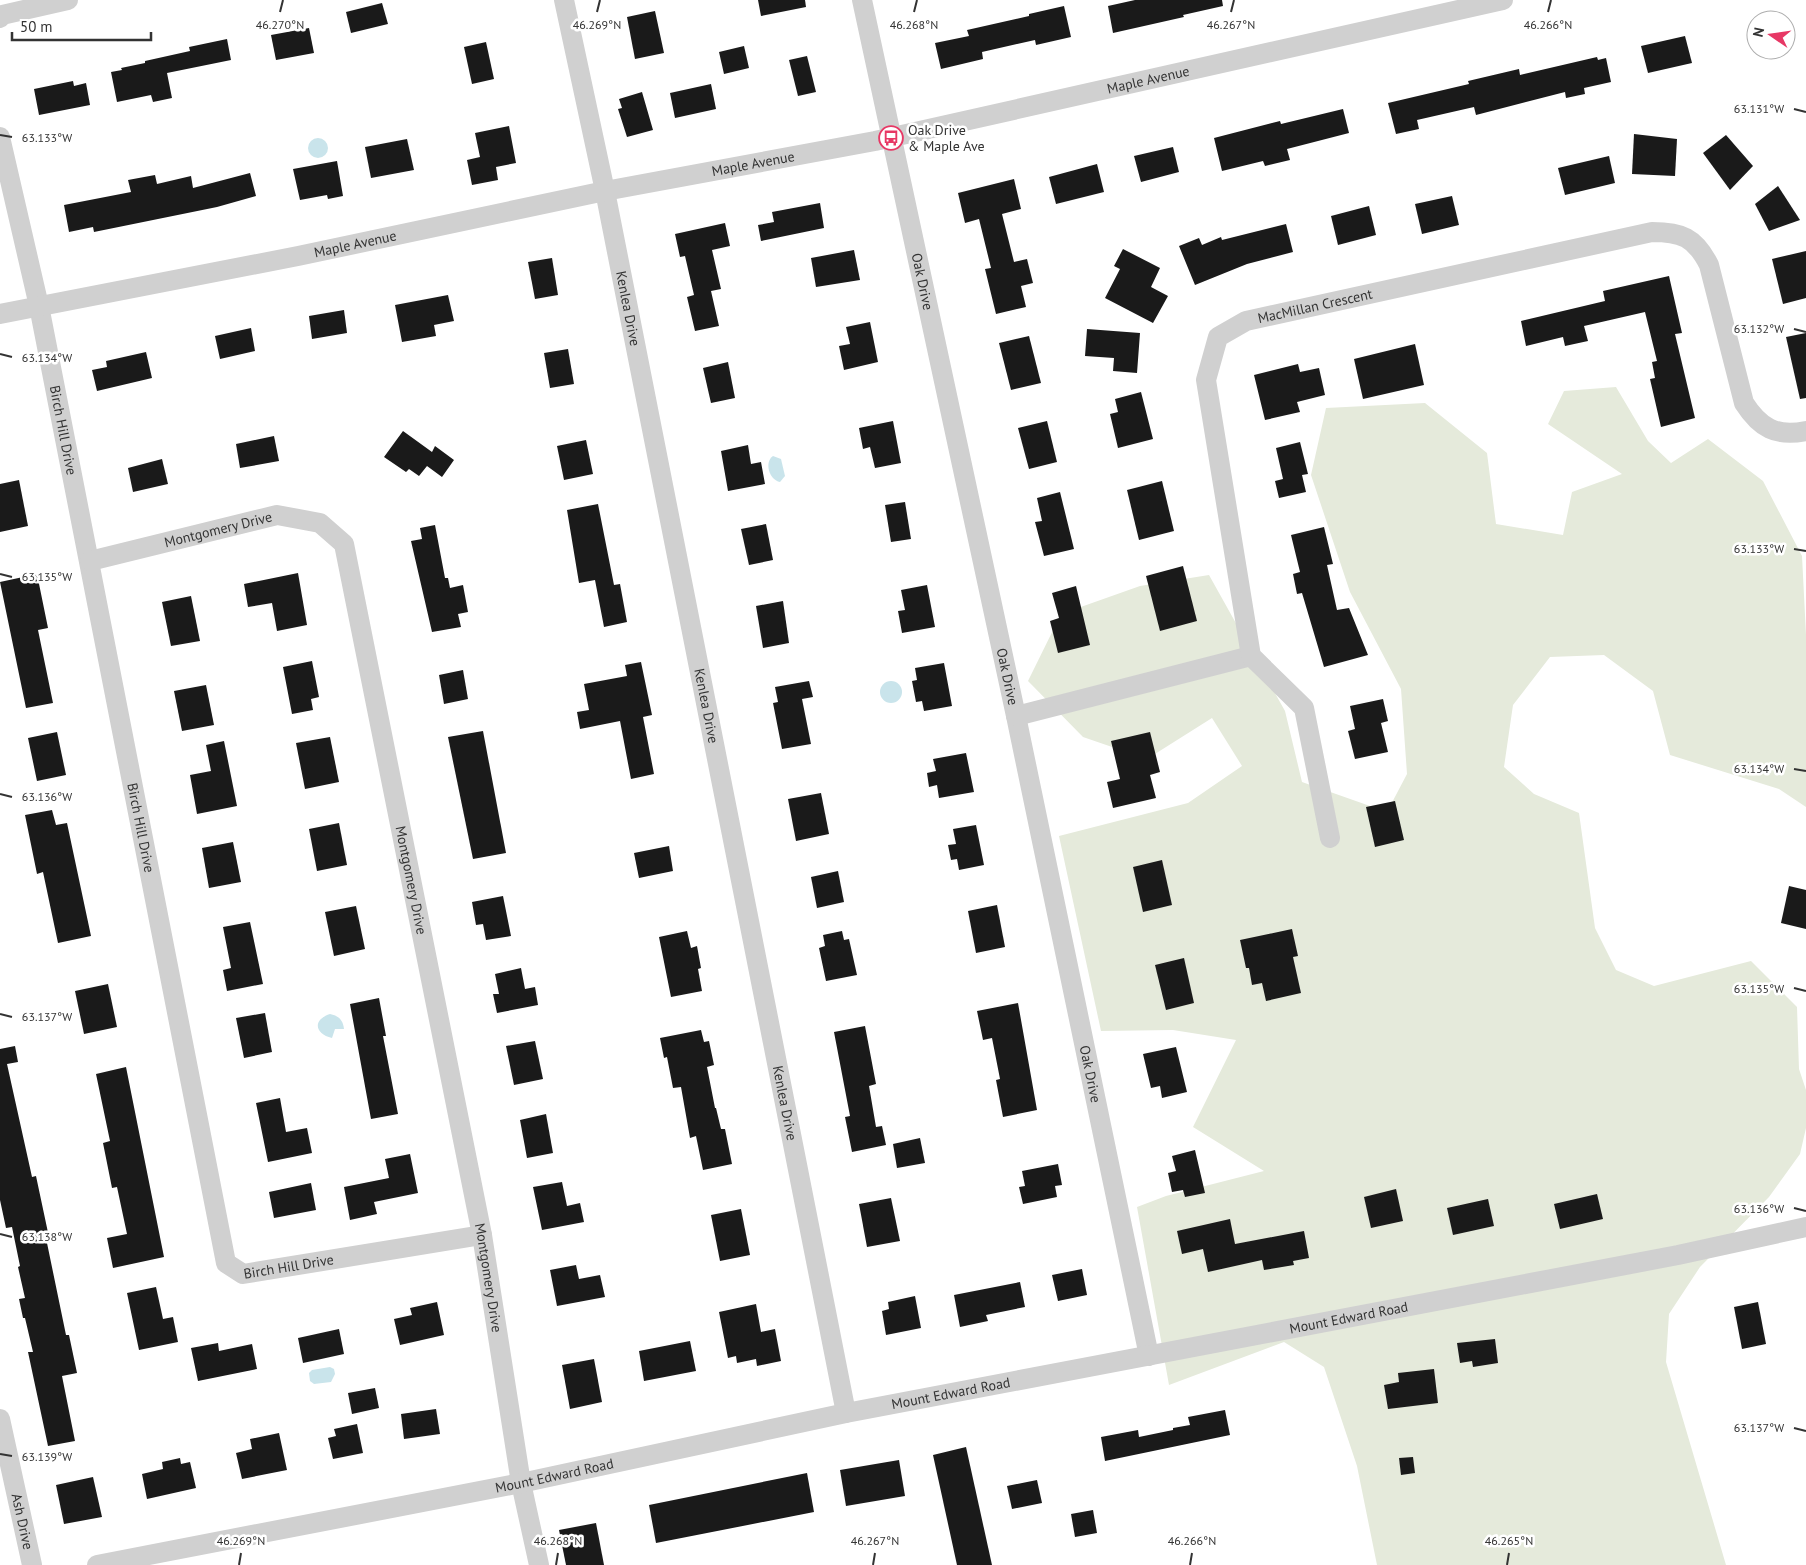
<svg xmlns="http://www.w3.org/2000/svg" width="1806" height="1565" font-family="'PT Sans',sans-serif">
	<style>
		.green { fill: #e5eadb }
		.water { fill: #c9e4eb }
		.building { fill: #1a1a1a }
		.lines { fill: none; stroke-linecap: round; stroke-linejoin: round }
		.minor { stroke: #d0d0d0; stroke-width: 20 }
		.ticks { fill: none; stroke: #333; stroke-width: 2 }
		.labels { text-anchor: middle; dominant-baseline: central; stroke-width: 5; stroke-linejoin: round; paint-order: stroke }
		.street-label { font-size: 14px; fill: #333; stroke: #fff }
		.poi-label { font-size: 14px; fill: #333; stroke: #fff; text-anchor: start }
		.ticks-label { font-size: 12px; text-anchor: middle; fill: #333; stroke: #fff; stroke-width: 5; stroke-linejoin: round; paint-order: stroke }
	</style>
	<rect width="100%" height="100%" fill="#fff"/>
	<!-- green -->
	<path class="green" d="M1616,387L1648,441L1671,463L1708,439L1763,481L1802,556L1806,635V807L1779,789L1670,755L1653,691L1604,655L1550,657L1513,705L1504,767L1534,794L1579,813L1595,928L1616,970L1654,986L1751,961L1797,1007L1799,1069L1806,1090V1128L1800,1154L1769,1197L1700,1267L1669,1314L1666,1362L1726,1565H1377L1357,1466L1324,1367L1284,1342L1169,1385L1137,1207L1166,1196L1264,1171L1193,1127L1236,1040L1173,1030L1101,1031L1059,836L1188,803L1242,766L1212,718L1147,759L1083,737L1028,681L1061,614L1140,586L1209,575L1285,711L1302,782L1387,812L1407,774L1401,689L1350,592L1311,475L1326,408L1425,403L1487,453L1496,524L1563,535L1572,492L1622,474L1548,424L1564,391Z"/>
	<!-- water -->
	<g class="water">
		<circle cx="318" cy="148" r="10"/>
		<path d="M773,456L781,459L785,476L780,482C769,480 764,462 773,456Z"/>
		<circle cx="891" cy="692" r="11"/>
		<path d="M330,1014C339,1016 343,1020 344,1029H335L332,1038C315,1034 312,1020 330,1014Z"/>
		<path d="M330,1367L334,1369L335,1374L331,1382L314,1384L310,1381L309,1373L312,1370Z"/>
	</g>
	<!-- building -->
	<g class="building">
		<path d="M758,0H805L806,7L761,16Z"/>
		<path d="M1135,0H1222L1223,6L1183,15L1184,17L1113,33L1108,6Z"/>
		<path d="M382,3L388,24L351,33L346,12Z"/>
		<path d="M1064,6L1071,37L1036,45L1035,40L982,52L983,59L941,69L935,43L969,36L967,30L1029,16V14Z"/>
		<path d="M655,11L664,53L635,59L627,17Z"/>
		<path d="M309,28L314,53L276,60L271,35Z"/>
		<path d="M1685,36L1692,63L1648,73L1641,46Z"/>
		<path d="M227,39L231,60L167,73L172,98L153,102L151,95L117,102L111,72L122,70L121,68L145,63V61L190,51L189,47Z"/>
		<path d="M486,42L494,79L472,84L464,47Z"/>
		<path d="M744,46L749,68L724,74L719,52Z"/>
		<path d="M807,56L816,92L798,96L789,60Z"/>
		<path d="M1597,57L1598,60L1606,58L1611,82L1584,88L1585,94L1566,98L1565,92L1476,115L1474,107L1417,120L1419,129L1396,134L1388,103L1469,84L1468,81L1519,69L1520,75Z"/>
		<path d="M73,81L74,86L86,83L90,105L39,115L34,89Z"/>
		<path d="M711,84L716,109L675,118L670,93Z"/>
		<path d="M642,92L653,130L627,137L618,109L622,108L619,99Z"/>
		<path d="M1343,109L1349,133L1287,149L1290,160L1265,166L1263,161L1222,171L1214,138L1280,121L1281,124Z"/>
		<path d="M509,126L516,163L496,167L498,180L472,185L467,160L480,157L475,133Z"/>
		<path d="M1634,134L1677,139L1675,176L1632,174Z"/>
		<path d="M1726,135L1753,166L1730,190L1703,153Z"/>
		<path d="M407,139L414,170L371,178L365,147Z"/>
		<path d="M1173,147L1179,172L1141,182L1134,156Z"/>
		<path d="M1609,156L1615,183L1565,195L1558,168Z"/>
		<path d="M337,161L343,196L328,199L327,195L300,200L293,169Z"/>
		<path d="M1097,164L1104,192L1056,204L1049,177Z"/>
		<path d="M250,173L256,196L217,207L94,232L93,227L69,232L64,205L131,192L128,180L155,175L157,184L191,176L193,188Z"/>
		<path d="M1014,179L1021,209L1002,214L1014,262L1027,259L1033,283L1021,286L1026,307L996,314L985,269L991,268L979,219L965,223L958,193Z"/>
		<path d="M1778,186L1800,220L1769,231L1755,204Z"/>
		<path d="M1452,196L1459,225L1422,234L1415,204Z"/>
		<path d="M820,203L824,228L761,241L758,225L774,222L772,212Z"/>
		<path d="M1369,206L1376,235L1338,245L1331,216Z"/>
		<path d="M725,223L730,246L712,250L721,289L711,291L719,326L695,331L687,297L694,295L685,256L680,257L675,234Z"/>
		<path d="M1286,224L1293,252L1247,264L1195,285L1179,246L1199,238L1202,245L1221,237L1222,240Z"/>
		<path d="M1123,249L1160,268L1151,287L1168,296L1153,323L1105,298L1120,269L1114,266Z"/>
		<path d="M854,250L860,280L816,287L811,258Z"/>
		<path d="M1806,251V298L1783,304L1772,259Z"/>
		<path d="M552,258L558,295L535,299L528,262Z"/>
		<path d="M1669,276L1682,333L1675,334L1695,418L1661,427L1650,379L1655,378L1652,362L1657,361L1645,312L1584,326L1588,341L1565,346L1563,337L1526,346L1521,321L1605,301L1603,291Z"/>
		<path d="M448,295L454,321L434,325L436,336L402,342L395,305Z"/>
		<path d="M344,310L347,333L312,339L309,316Z"/>
		<path d="M870,322L878,362L844,370L839,346L850,344L846,327Z"/>
		<path d="M251,328L255,351L220,359L215,336Z"/>
		<path d="M1087,329L1140,333L1137,373L1113,371L1114,358L1085,356Z"/>
		<path d="M1806,333V398L1800,399L1786,337Z"/>
		<path d="M1029,336L1041,383L1011,390L999,343Z"/>
		<path d="M1415,344L1424,385L1363,399L1354,359Z"/>
		<path d="M568,349L574,384L550,388L544,353Z"/>
		<path d="M146,352L152,378L97,391L92,370L107,367L106,361Z"/>
		<path d="M728,362L735,398L711,403L703,368Z"/>
		<path d="M1298,364L1300,372L1319,368L1325,395L1297,402L1300,412L1265,420L1254,375Z"/>
		<path d="M1141,392L1153,439L1118,448L1110,414L1118,412L1115,399Z"/>
		<path d="M893,421L901,463L875,468L870,447L863,449L859,428Z"/>
		<path d="M1047,421L1057,462L1029,469L1018,428Z"/>
		<path d="M403,431L432,452L435,446L454,460L442,477L427,466L419,476L409,469L406,472L384,457Z"/>
		<path d="M274,436L279,461L240,468L236,444Z"/>
		<path d="M586,440L593,474L564,480L557,446Z"/>
		<path d="M1300,442L1308,474L1302,475L1306,492L1279,498L1275,481L1283,479L1276,448Z"/>
		<path d="M748,445L751,464L761,462L765,484L728,491L721,451Z"/>
		<path d="M162,459L168,484L133,492L128,468Z"/>
		<path d="M19,480L28,526L0,532V484Z"/>
		<path d="M1162,481L1174,531L1139,540L1127,490Z"/>
		<path d="M1060,492L1074,549L1044,556L1035,522L1042,521L1037,498Z"/>
		<path d="M905,502L911,539L891,542L885,505Z"/>
		<path d="M598,504L614,585L620,584L627,622L604,627L595,580L579,583L567,510Z"/>
		<path d="M766,524L773,560L749,565L741,529Z"/>
		<path d="M435,525L445,578H448L450,588L463,585L468,612L458,614L461,627L432,632L411,541L422,539L420,528Z"/>
		<path d="M1324,527L1333,564L1327,565L1337,610L1349,608L1368,655L1324,667L1302,593L1297,594L1293,574L1300,572L1291,535Z"/>
		<path d="M1183,566L1197,621L1160,631L1146,576Z"/>
		<path d="M298,573L307,625L277,631L272,603L248,607L244,584Z"/>
		<path d="M37,574L48,628L38,630L53,703L26,708L0,582Z"/>
		<path d="M927,585L935,627L902,633L898,611L905,610L901,590Z"/>
		<path d="M1076,586L1090,645L1058,653L1050,621L1059,618L1052,593Z"/>
		<path d="M191,596L200,641L171,646L162,602Z"/>
		<path d="M783,601L789,643L763,648L756,606Z"/>
		<path d="M312,661L319,697L311,699L313,710L292,714L283,667Z"/>
		<path d="M641,662L652,715L643,717L654,774L631,779L620,721L580,729L577,712L589,710L584,684L627,676L625,665Z"/>
		<path d="M944,663L952,706L924,711L922,701L916,702L912,681L917,680L915,668Z"/>
		<path d="M463,670L468,699L444,704L439,675Z"/>
		<path d="M809,681L813,697L802,699L811,744L782,749L773,703L778,702L775,687Z"/>
		<path d="M206,685L214,725L182,731L174,691Z"/>
		<path d="M1383,699L1388,721L1381,723L1388,752L1355,759L1348,731L1355,729L1350,706Z"/>
		<path d="M483,731L506,853L473,859L448,737Z"/>
		<path d="M57,732L66,775L37,781L28,738Z"/>
		<path d="M1150,732L1160,772L1150,775L1156,798L1113,808L1107,782L1120,779L1111,741Z"/>
		<path d="M330,737L339,782L305,789L296,743Z"/>
		<path d="M224,741L237,806L197,814L190,775L211,771L206,745Z"/>
		<path d="M966,753L974,792L939,798L937,785L929,787L927,773L936,771L933,759Z"/>
		<path d="M821,793L829,834L796,841L788,799Z"/>
		<path d="M1395,801L1404,840L1375,847L1366,807Z"/>
		<path d="M52,810L56,825L67,823L91,936L58,943L43,872L37,874L25,815Z"/>
		<path d="M339,823L347,865L317,871L309,829Z"/>
		<path d="M976,825L984,865L959,870L957,859L951,860L948,845L956,844L953,829Z"/>
		<path d="M233,842L241,882L209,888L202,848Z"/>
		<path d="M669,846L673,871L639,878L634,853Z"/>
		<path d="M1162,860L1172,905L1143,912L1133,867Z"/>
		<path d="M838,871L844,902L817,908L811,877Z"/>
		<path d="M1789,886L1806,890V929L1781,923Z"/>
		<path d="M503,896L511,936L486,940L483,924L476,925L472,902Z"/>
		<path d="M997,905L1005,947L976,953L968,911Z"/>
		<path d="M356,906L365,949L334,956L325,912Z"/>
		<path d="M250,922L263,984L227,991L223,970L231,968L223,927Z"/>
		<path d="M1292,929L1298,956L1293,957L1301,993L1266,1001L1262,983L1252,985L1249,968H1246L1240,940Z"/>
		<path d="M687,931L691,948L697,946L701,968L698,969L702,991L671,997L659,937Z"/>
		<path d="M842,931L844,940L849,939L857,975L826,981L819,948L825,946L823,935Z"/>
		<path d="M1184,958L1194,1003L1166,1010L1155,965Z"/>
		<path d="M521,968L525,989L535,987L538,1005L497,1013L493,994H499L495,974Z"/>
		<path d="M108,984L117,1027L84,1034L75,991Z"/>
		<path d="M379,998L386,1036H383L398,1114L371,1119L350,1004Z"/>
		<path d="M1018,1003L1037,1110L1003,1117L996,1080L1000,1079L992,1038L983,1040L977,1011Z"/>
		<path d="M265,1013L272,1052L244,1058L236,1018Z"/>
		<path d="M865,1026L876,1084L869,1086L876,1127L882,1126L886,1145L852,1152L845,1117L850,1116L834,1032Z"/>
		<path d="M701,1030L704,1042L709,1041L714,1065L707,1067L715,1108H716L721,1129H725L732,1164L703,1170L696,1136L690,1138L681,1087L673,1088L667,1057L664,1058L660,1038Z"/>
		<path d="M535,1041L543,1079L514,1085L506,1046Z"/>
		<path d="M15,1046L18,1062L7,1064L32,1177L36,1176L50,1242L47,1243L66,1335H69L77,1373L62,1376L75,1441L48,1446L28,1352H33L25,1318H23L19,1299L25,1298L18,1267L20,1266L12,1227L6,1228L0,1200V1049Z"/>
		<path d="M1176,1047L1187,1092L1162,1098L1160,1086L1151,1088L1143,1054Z"/>
		<path d="M126,1067L164,1257L113,1268L107,1238L127,1234L117,1187L112,1188L103,1143L110,1141L96,1074Z"/>
		<path d="M280,1098L286,1132L307,1128L312,1153L268,1162L256,1103Z"/>
		<path d="M546,1114L553,1153L527,1158L520,1120Z"/>
		<path d="M920,1138L925,1163L897,1168L893,1144Z"/>
		<path d="M1195,1150L1205,1193L1185,1197L1183,1190L1172,1192L1168,1173L1176,1171L1172,1156Z"/>
		<path d="M410,1154L418,1193L374,1202L377,1214L350,1220L344,1187L389,1178L385,1159Z"/>
		<path d="M1058,1164L1062,1185L1055,1186L1057,1197L1023,1204L1019,1187L1025,1186L1022,1171Z"/>
		<path d="M562,1182L567,1206L580,1203L584,1222L542,1230L533,1187Z"/>
		<path d="M311,1183L316,1210L274,1218L269,1192Z"/>
		<path d="M1396,1189L1403,1221L1371,1228L1364,1197Z"/>
		<path d="M1597,1194L1603,1219L1560,1229L1554,1204Z"/>
		<path d="M891,1198L900,1241L867,1247L859,1204Z"/>
		<path d="M1488,1199L1494,1226L1453,1235L1447,1208Z"/>
		<path d="M741,1209L750,1255L720,1261L711,1215Z"/>
		<path d="M1230,1219L1235,1244L1304,1231L1309,1258L1293,1261L1294,1265L1264,1270L1262,1260L1208,1272L1203,1249L1182,1254L1177,1231Z"/>
		<path d="M576,1265L579,1279L600,1275L605,1297L557,1306L550,1270Z"/>
		<path d="M1082,1269L1087,1295L1058,1301L1052,1275Z"/>
		<path d="M1020,1282L1025,1307L986,1315L988,1321L960,1327L954,1295Z"/>
		<path d="M156,1287L163,1319L173,1317L178,1342L139,1350L127,1293Z"/>
		<path d="M915,1296L921,1328L886,1335L882,1311L889,1309L888,1302Z"/>
		<path d="M437,1302L444,1335L400,1345L394,1319L412,1315L410,1308Z"/>
		<path d="M1758,1302L1766,1344L1742,1349L1734,1307Z"/>
		<path d="M756,1304L761,1332L775,1329L781,1361L757,1366L756,1359L737,1363L736,1356L728,1358L719,1312Z"/>
		<path d="M339,1329L344,1354L303,1363L298,1338Z"/>
		<path d="M1495,1339L1498,1363L1473,1367L1472,1361L1460,1363L1457,1343Z"/>
		<path d="M690,1341L696,1371L644,1381L639,1351Z"/>
		<path d="M218,1343L219,1351L252,1344L257,1369L198,1381L191,1348Z"/>
		<path d="M594,1359L602,1402L570,1409L562,1365Z"/>
		<path d="M1434,1369L1438,1403L1388,1409L1384,1385L1399,1382L1398,1373Z"/>
		<path d="M375,1388L379,1408L352,1414L348,1393Z"/>
		<path d="M436,1409L440,1434L404,1439L401,1414Z"/>
		<path d="M1225,1410L1230,1435L1105,1461L1101,1437L1138,1430L1139,1437L1173,1430V1428L1190,1425L1188,1417Z"/>
		<path d="M357,1424L363,1453L333,1459L328,1438L336,1436L334,1429Z"/>
		<path d="M279,1433L287,1470L242,1479L236,1453L252,1449L250,1439Z"/>
		<path d="M966,1447L992,1565H957L933,1455Z"/>
		<path d="M1413,1457L1415,1473L1401,1475L1399,1458Z"/>
		<path d="M180,1458L181,1464L190,1462L196,1488L147,1499L142,1474L163,1469L162,1462Z"/>
		<path d="M899,1460L905,1496L846,1506L840,1470Z"/>
		<path d="M807,1473L814,1512L656,1543L649,1505Z"/>
		<path d="M93,1477L102,1517L64,1524L56,1485Z"/>
		<path d="M1037,1480L1042,1503L1012,1509L1007,1486Z"/>
		<path d="M1093,1510L1097,1533L1075,1537L1071,1514Z"/>
		<path d="M596,1523L604,1565H566L559,1530Z"/>
	</g>
	<g class="lines">
		<!-- minor -->
		<g class="minor">
			<path id="s1" d="M564,0L605,191L846,1413"/>
			<path id="s2" d="M862,0L1016,716L1149,1356"/>
			<path d="M0,18L2,15L68,0"/>
			<path id="s3" d="M0,137L39,306L226,1263L243,1274L482,1235"/>
			<path id="s4" d="M0,314L298,256L605,191L875,141L1503,0"/>
			<path id="s5" d="M90,561L277,515L320,523L344,544L482,1235L521,1483L539,1565"/>
			<path d="M1016,716L1251,656"/>
			<path id="s6" d="M1330,838L1304,708L1251,656L1206,380L1218,337L1246,321L1652,232C1681,232 1695,237 1709,265L1744,403C1760,428 1776,437 1806,431"/>
			<path id="s7" d="M0,1419L32,1565"/>
			<path id="s8" d="M97,1565L521,1483L846,1413L1678,1255L1806,1227"/>
		</g>
	</g>
	<!-- ticks -->
	<path class="ticks" d="M280,12L283,0M597,12L600,0M914,12L917,0M1231,12L1234,0M1548,12L1551,0M1794,109L1806,112M0,135L12,137M1794,329L1806,332M0,354L12,357M1794,549L1806,551M0,574L12,577M1794,769L1806,771M0,794L12,797M1794,988L1806,991M0,1014L12,1017M1794,1208L1806,1211M0,1234L12,1237M1794,1428L1806,1431M0,1454L12,1456M239,1565L241,1553M556,1565L558,1553M873,1565L875,1553M1190,1565L1192,1553M1507,1565L1509,1553"/>
	<!-- icons -->
	<defs>
		<g id="bus-ring" transform="scale(1.25)"><circle r="9.5" fill="#fff" stroke="#e73865" stroke-width="1.5"/><path d="M-5-6H5V4H4V6H2V4H-2V6H-4V4H-5ZM-3.5-4V0h7V-4ZM-3.5 1.2v1.5H-2V1.2ZM2 1.2v1.5H3.5V1.2Z" fill="#e73865"/></g>
	</defs>
	<g fill-rule="evenodd">
		<use href="#bus-ring" x="891" y="138"/>
	</g>
	<g class="labels">
		<!-- street labels -->
		<g class="street-label">
			<text stroke="none"><textPath href="#s4" startOffset="1172">Maple Avenue</textPath></text>
			<text stroke="none"><textPath href="#s4" startOffset="768">Maple Avenue</textPath></text>
			<text stroke="none"><textPath href="#s4" startOffset="362">Maple Avenue</textPath></text>
			<text stroke="none"><textPath href="#s2" startOffset="288">Oak Drive</textPath></text>
			<text stroke="none"><textPath href="#s6" startOffset="634">MacMillan Crescent</textPath></text>
			<text stroke="none"><textPath href="#s1" startOffset="315">Kenlea Drive</textPath></text>
			<text stroke="none"><textPath href="#s3" startOffset="300">Birch Hill Drive</textPath></text>
			<text stroke="none"><textPath href="#s5" startOffset="132">Montgomery Drive</textPath></text>
			<text stroke="none"><textPath href="#s2" startOffset="692">Oak Drive</textPath></text>
			<text stroke="none"><textPath href="#s1" startOffset="720">Kenlea Drive</textPath></text>
			<text stroke="none"><textPath href="#s3" startOffset="705">Birch Hill Drive</textPath></text>
			<text stroke="none"><textPath href="#s5" startOffset="611">Montgomery Drive</textPath></text>
			<text stroke="none"><textPath href="#s2" startOffset="1098">Oak Drive</textPath></text>
			<text stroke="none"><textPath href="#s1" startOffset="1125">Kenlea Drive</textPath></text>
			<text stroke="none"><textPath href="#s3" startOffset="1215">Birch Hill Drive</textPath></text>
			<text stroke="none"><textPath href="#s5" startOffset="1016">Montgomery Drive</textPath></text>
			<text stroke="none"><textPath href="#s8" startOffset="1276">Mount Edward Road</textPath></text>
			<text stroke="none"><textPath href="#s8" startOffset="871">Mount Edward Road</textPath></text>
			<text stroke="none"><textPath href="#s8" startOffset="466">Mount Edward Road</textPath></text>
			<text stroke="none"><textPath href="#s7" startOffset="105">Ash Drive</textPath></text>
		</g>
		<!-- poi labels -->
		<g class="poi-label">
			<text x="908" y="130">Oak Drive<tspan x="908" dy="16">&amp; Maple Ave</tspan></text>
		</g>
	</g>
	<g class="ticks-label">
		<text x="1548" y="29">46.266°N</text>
		<text x="280" y="29">46.270°N</text>
		<text x="597" y="29">46.269°N</text>
		<text x="914" y="29">46.268°N</text>
		<text x="1231" y="29">46.267°N</text>
		<text x="1759" y="113">63.131°W</text>
		<text x="47" y="142">63.133°W</text>
		<text x="1759" y="333">63.132°W</text>
		<text x="47" y="362">63.134°W</text>
		<text x="1759" y="553">63.133°W</text>
		<text x="47" y="581">63.135°W</text>
		<text x="1759" y="773">63.134°W</text>
		<text x="47" y="801">63.136°W</text>
		<text x="1759" y="993">63.135°W</text>
		<text x="47" y="1021">63.137°W</text>
		<text x="1759" y="1213">63.136°W</text>
		<text x="47" y="1241">63.138°W</text>
		<text x="1759" y="1432">63.137°W</text>
		<text x="47" y="1461">63.139°W</text>
		<text x="241" y="1545">46.269°N</text>
		<text x="558" y="1545">46.268°N</text>
		<text x="875" y="1545">46.267°N</text>
		<text x="1192" y="1545">46.266°N</text>
		<text x="1509" y="1545">46.265°N</text>
	</g>
	<!-- north arrow -->
	<g transform="translate(1771 35) rotate(283)"><circle r="24" fill="#ffffff" stroke="#adadad"/>
	<path d="M0-4L9 19L0 12L-9 19Z" fill="#e73865"/>
	<text y="-8" font-size="14" font-weight="bold" text-anchor="middle" fill="#333333">N</text>
	</g>
	<!-- scale -->
	<path d="M12 32v8h139v-8" fill="none" stroke="#333333" stroke-width="2.5"/>
	<text x="20" y="32" font-size="15" fill="#333333" stroke="#ffffff" stroke-width="4" paint-order="stroke">50 m</text>
</svg>
